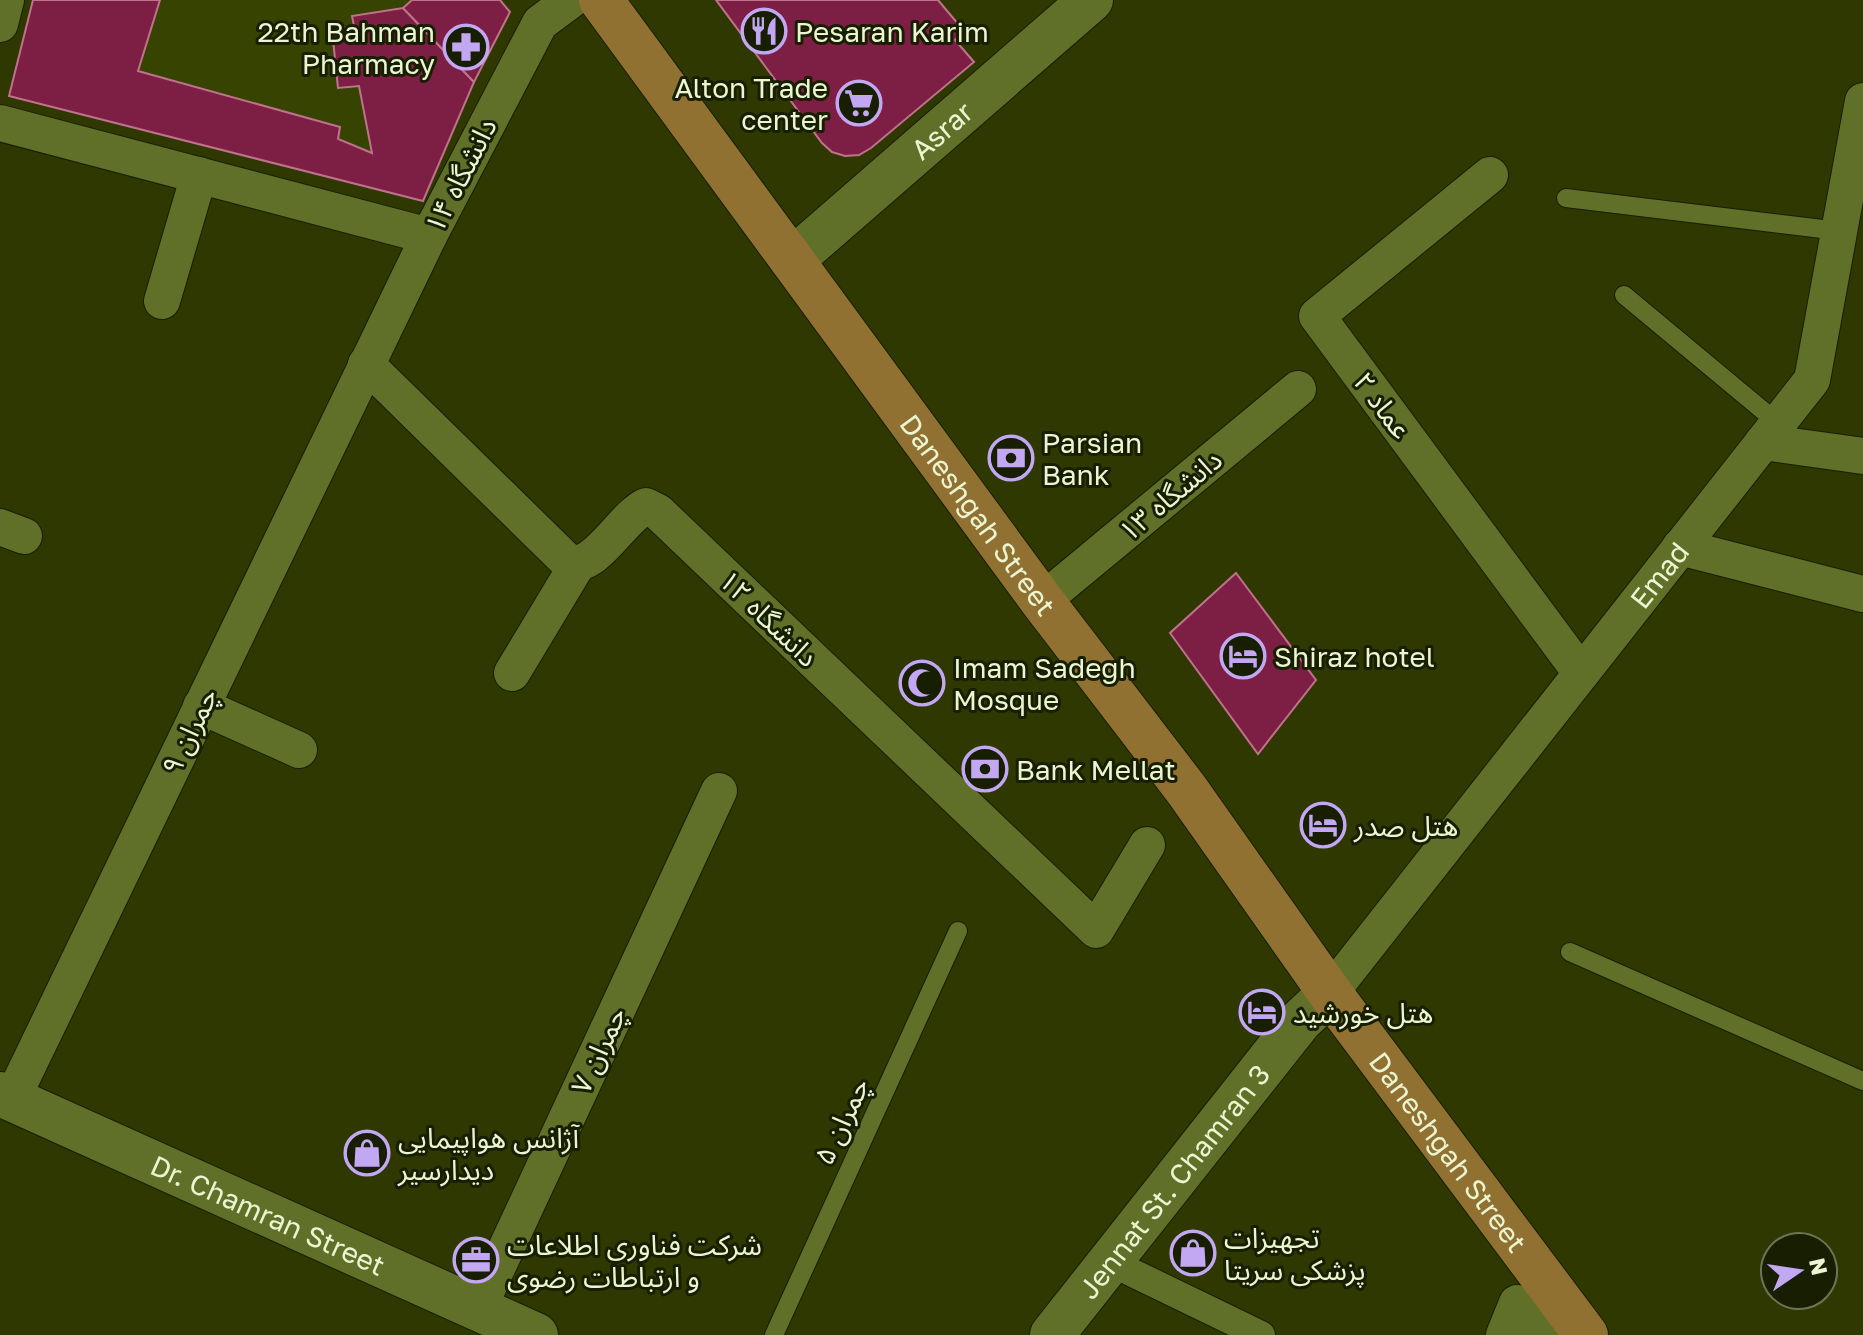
<svg xmlns="http://www.w3.org/2000/svg" width="1863" height="1335" font-family="'Golos Text','Noto Sans Arabic',sans-serif">
	<style>
		.built { fill: #374300 }
		.building { fill: #7d1e45; stroke: #be738a; stroke-width: 2 }
		.lines { fill: none; stroke-linecap: round; stroke-linejoin: round }
		.service-casing { stroke: #171e00; stroke-width: 20 }
		.pedestrian-casing { stroke: #171e00; stroke-width: 30 }
		.minor-casing { stroke: #171e00; stroke-width: 38 }
		.tertiary-casing { stroke: #171e00; stroke-width: 46 }
		.secondary-casing { stroke: #171e00; stroke-width: 46 }
		.primary-casing { stroke: #171e00; stroke-width: 46 }
		.service { stroke: #607029; stroke-width: 18 }
		.pedestrian { stroke: #607029; stroke-width: 28 }
		.minor { stroke: #607029; stroke-width: 36 }
		.tertiary { stroke: #607029; stroke-width: 44 }
		.secondary { stroke: #607029; stroke-width: 44 }
		.primary { stroke: #917132; stroke-width: 44 }
		.labels { text-anchor: middle; dominant-baseline: central; stroke-width: 6; stroke-linejoin: round; paint-order: stroke }
		.poi-label { font-size: 28px; fill: #ebf5d1; stroke: #181e02; text-anchor: start }
		.street-label { font-size: 28px; fill: #ebf5d1; stroke: #181e02 }
	</style>
	<rect width="100%" height="100%" fill="#2e3800"/>
	<!-- built -->
	<path class="built" d="M33,0H412L404,9L474,82L423,201L9,96Z"/>
	<!-- building -->
	<g class="building">
		<path d="M33,0H160L138,71L340,127L338,139L372,153L359,86L338,88L332,30L354,26L352,16L403,8L474,82L423,201L9,96Z"/>
		<path d="M412,0H500L510,12L474,82L403,8Z"/>
		<path d="M716,0H938L964,31L955,40L974,62L871,148L859,155L845,156L832,152L822,143Z"/>
		<path d="M1236,573L1316,680L1258,754L1170,633Z"/>
	</g>
	<g class="lines">
		<!-- service casing -->
		<g class="service-casing">
			<g id="service">
				<path d="M1566,198L1839,231"/>
				<path d="M1624,295L1778,423"/>
				<path d="M1570,952L1863,1081"/>
				<path d="M774,1335L958,931"/>
			</g>
		</g>
		<!-- pedestrian casing -->
		<g class="pedestrian-casing">
			<path id="pedestrian" d="M1110,1262L1261,1335"/>
		</g>
		<!-- minor casing -->
		<g class="minor-casing">
			<g id="minor">
				<path d="M0,24L6,0"/>
				<path d="M0,123L429,236"/>
				<path d="M1490,175L1317,316L1581,673"/>
				<path d="M162,301L199,175"/>
				<path d="M366,364L568,562C595,572 621,518 646,506L658,512L1096,930L1147,845"/>
				<path d="M1763,442L1863,456"/>
				<path d="M0,527L24,536"/>
				<path d="M1680,547L1863,594"/>
				<path d="M1042,601L1298,389"/>
				<path d="M512,673L577,565"/>
				<path d="M201,706L299,750"/>
				<path id="s1" d="M1330,993L1812,380L1863,101"/>
				<path d="M12,1099L429,236L540,23L571,0"/>
				<path d="M478,1309L719,791"/>
				<path d="M1504,1335L1517,1303L1541,1335"/>
			</g>
		</g>
		<!-- tertiary casing -->
		<g class="tertiary-casing">
			<g id="tertiary">
				<path id="s2" d="M792,260L1091,0"/>
				<path id="s3" d="M1052,1335L1300,1021L1330,993"/>
			</g>
		</g>
		<!-- secondary casing -->
		<g class="secondary-casing">
			<g id="secondary">
				<path id="s4" d="M0,1094L536,1335"/>
			</g>
		</g>
		<!-- primary casing -->
		<g class="primary-casing">
			<g id="primary">
				<path id="s5" d="M601,0L1042,601L1186,789L1330,993L1586,1335"/>
			</g>
		</g>
		<!-- service -->
		<use href="#service" class="service"/>
		<!-- pedestrian -->
		<use href="#pedestrian" class="pedestrian"/>
		<!-- minor -->
		<use href="#minor" class="minor"/>
		<!-- tertiary -->
		<use href="#tertiary" class="tertiary"/>
		<!-- secondary -->
		<use href="#secondary" class="secondary"/>
		<!-- primary -->
		<use href="#primary" class="primary"/>
	</g>
	<!-- icons -->
	<defs>
		<g id="restaurant-ring" transform="scale(2.3)"><circle r="9.5" fill="#181e02" stroke="#c2a7f2" stroke-width="1.5"/><path d="M-5-6h1v4h1v-4h1v4h1v-4h1v5L-1.5 .5V6h-2V.5L-5-1ZM5-6V6H3V1.5H1.5Q1.5-4 5-6Z" fill="#c2a7f2"/></g>
		<g id="pharmacy-ring" transform="scale(2.3)"><circle r="9.5" fill="#181e02" stroke="#c2a7f2" stroke-width="1.5"/><path d="M-2-6h4v4h4v4h-4v4h-4v-4h-4v-4h4Z" fill="#c2a7f2"/></g>
		<g id="supermarket-ring" transform="scale(2.3)"><circle r="9.5" fill="#181e02" stroke="#c2a7f2" stroke-width="1.5"/><path d="M-6-5.5h2.5l.6 2H6L4.5 2H-2.5L-4.4-4H-6ZM-1.5 3.2a1.3 1.3 0 1 0 .1 0ZM3 3.2a1.3 1.3 0 1 0 .1 0Z" fill="#c2a7f2"/></g>
		<g id="bank-ring" transform="scale(2.3)"><circle r="9.5" fill="#181e02" stroke="#c2a7f2" stroke-width="1.5"/><path d="M-6-4H6V4H-6ZM0-2.3a2.3 2.3 0 1 0 0 4.6a2.3 2.3 0 1 0 0-4.6Z" fill="#c2a7f2"/></g>
		<g id="hotel-ring" transform="scale(2.3)"><circle r="9.5" fill="#181e02" stroke="#c2a7f2" stroke-width="1.5"/><path d="M-6-4.5h1.5V1H6V5H4.5V3h-9V5H-6ZM-4 0a1.8 1.8 0 1 1 3.6 0ZM.5 0V-2.5h3Q6-2.5 6 0Z" fill="#c2a7f2"/></g>
		<g id="mosque-ring" transform="scale(2.3)"><circle r="9.5" fill="#181e02" stroke="#c2a7f2" stroke-width="1.5"/><path d="M3.5-4.9A6 6 0 1 0 3.5 4.9A5 5 0 1 1 3.5-4.9Z" fill="#c2a7f2"/></g>
		<g id="shop-ring" transform="scale(2.3)"><circle r="9.5" fill="#181e02" stroke="#c2a7f2" stroke-width="1.5"/><path d="M-5-2.5h2.3a2.7 3.5 0 0 1 5.4 0H5L5.5 6h-11ZM-1.5-2.5h3a1.5 2.3 0 0 0-3 0Z" fill="#c2a7f2"/></g>
		<g id="office-ring" transform="scale(2.3)"><circle r="9.5" fill="#181e02" stroke="#c2a7f2" stroke-width="1.5"/><path d="M-6-3h4V-5.5h4V-3h4V5H-6ZM-1-4.5V-3h2v-1.5ZM-6 0V1H6V0Z" fill="#c2a7f2"/></g>
	</defs>
	<g fill-rule="evenodd">
		<use href="#restaurant-ring" x="764" y="31"/>
		<use href="#pharmacy-ring" x="466" y="47"/>
		<use href="#supermarket-ring" x="859" y="103"/>
		<use href="#bank-ring" x="1011" y="458"/>
		<use href="#hotel-ring" x="1243" y="656"/>
		<use href="#mosque-ring" x="922" y="683"/>
		<use href="#bank-ring" x="985" y="769"/>
		<use href="#hotel-ring" x="1323" y="825"/>
		<use href="#hotel-ring" x="1262" y="1012"/>
		<use href="#shop-ring" x="367" y="1153"/>
		<use href="#shop-ring" x="1193" y="1253"/>
		<use href="#office-ring" x="476" y="1260"/>
	</g>
	<g class="labels">
		<!-- poi labels -->
		<g class="poi-label">
			<text x="435" y="31" text-anchor="end">22th Bahman<tspan x="435" dy="32">Pharmacy</tspan></text>
			<text x="795" y="31">Pesaran Karim</text>
			<text x="828" y="87" text-anchor="end">Alton Trade<tspan x="828" dy="32">center</tspan></text>
			<text x="1042" y="442">Parsian<tspan x="1042" dy="32">Bank</tspan></text>
			<text x="1274" y="656">Shiraz hotel</text>
			<text x="953" y="667">Imam Sadegh<tspan x="953" dy="32">Mosque</tspan></text>
			<text x="1016" y="769">Bank Mellat</text>
			<text x="1354" y="825">هتل صدر</text>
			<text x="1293" y="1012">هتل خورشید</text>
			<text x="398" y="1137">آژانس هواپیمایی<tspan x="398" dy="32">دیدارسیر</tspan></text>
			<text x="1224" y="1237">تجهیزات<tspan x="1224" dy="32">پزشکی سریتا</tspan></text>
			<text x="507" y="1244">شرکت فناوری اطلاعات<tspan x="507" dy="32">و ارتباطات رضوی</tspan></text>
		</g>
		<!-- street labels -->
		<g class="street-label">
			<text stroke="none"><textPath href="#s2" startOffset="198">Asrar</textPath></text>
			<text transform="translate(460 175) rotate(-63)">دانشگاه ۱۴</text>
			<text transform="translate(1383 405) rotate(53)">عماد ۲</text>
			<text transform="translate(1170 495) rotate(-40)">دانشگاه ۱۳</text>
			<text stroke="none"><textPath href="#s5" startOffset="638">Daneshgah Street</textPath></text>
			<text stroke="none"><textPath href="#s1" startOffset="532">Emad</textPath></text>
			<text transform="translate(769 618) rotate(44)">دانشگاه ۱۲</text>
			<text transform="translate(189 731) rotate(-64)">چمران ۹</text>
			<text transform="translate(598 1050) rotate(-65)">چمران ۷</text>
			<text transform="translate(841 1121) rotate(-65)">چمران ۵</text>
			<text stroke="none"><textPath href="#s5" startOffset="1430">Daneshgah Street</textPath></text>
			<text stroke="none"><textPath href="#s3" startOffset="196">Jennat St. Chamran 3</textPath></text>
			<text stroke="none"><textPath href="#s4" startOffset="294">Dr. Chamran Street</textPath></text>
		</g>
	</g>
	<!-- north arrow -->
	<g transform="translate(1799 1271) rotate(77)"><circle r="38" fill="#181e02" stroke="#6c7455" stroke-width="2"/>
	<path d="M0-6L14 30L0 20L-14 30Z" fill="#c2a7f2"/>
	<text y="-12" font-size="22" font-weight="bold" text-anchor="middle" fill="#ebf5d1">N</text>
	</g>
</svg>
